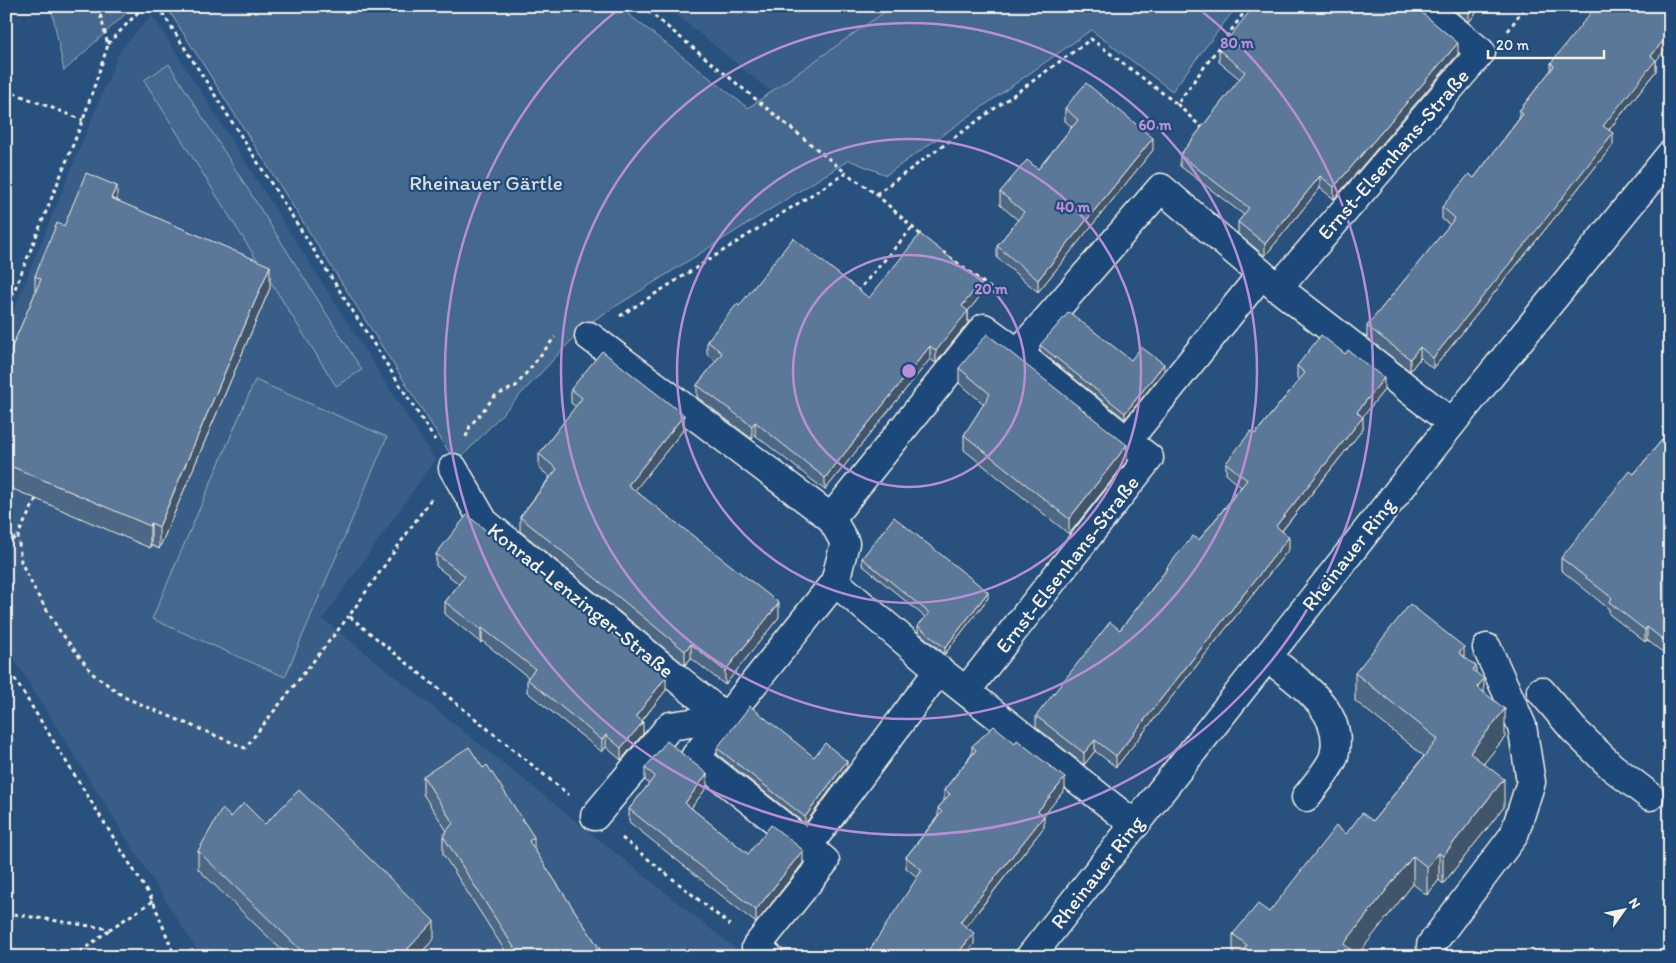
<svg xmlns="http://www.w3.org/2000/svg" width="1676" height="963" font-family="Itim,sans-serif">
	<style>
		.built { fill: #375d86 }
		.green { fill: #45688e; stroke: #9cacbb }
		.lines { fill: none; stroke-linecap: round; stroke-linejoin: round }
		.minor-casing { stroke: #f4f1e8; stroke-width: 31 }
		.path { stroke: #f4f1e8; stroke-width: 3; stroke-dasharray: 4 4; stroke-linecap: butt }
		.minor { stroke: #1f4a7a; stroke-width: 28 }
		.wall { fill: #4e6784; stroke: #f4f1e8 }
		.shaded-wall { fill: #40546b; stroke: #f4f1e8 }
		.building { fill: #5b7899; stroke: #f4f1e8 }
		.ring { fill: none; stroke: #b88ed4; stroke-width: 2.5 }
		.labels { text-anchor: middle; dominant-baseline: central; stroke-width: 4.5; stroke-linejoin: round; paint-order: stroke }
		.street-label { font-size: 21px; fill: #f4f1e8; stroke: #1f4a7a }
		.park-label { font-size: 21px; fill: #dadcda; stroke: #1f4a7a }
		.centre { fill: #b88ed4; stroke: #1f4a7a; stroke-width: 2.5 }
		.ring-label { font-size: 15px; text-anchor: middle; font-weight: bold; fill: #b88ed4; stroke: #1f4a7a; stroke-width: 4.5; stroke-linejoin: round; paint-order: stroke }
	</style>
	<rect width="100%" height="100%" fill="#28517e"/>
	<filter id="ink" filterUnits="userSpaceOnUse"><feTurbulence type="fractalNoise" baseFrequency=".02" numOctaves="2"/><feDisplacementMap in="SourceGraphic" scale="10" xChannelSelector="R" yChannelSelector="G"/><feConvolveMatrix kernelMatrix="1 2 1 2 8 2 1 2 1" color-interpolation-filters="sRGB"/></filter>
	<g filter="url(#ink)">
		<!-- built -->
		<g class="built">
			<path d="M666,6H893L771,92Z"/>
			<path d="M152,15L435,460L323,619L746,957H201L8,650L6,647V328L120,50Z"/>
		</g>
		<!-- green -->
		<g class="green">
			<path d="M51,6H134L64,71Z"/>
			<path d="M166,6H618L748,108L893,6H1237L1172,91L1091,30L886,175L849,160L586,325L456,463Z"/>
			<path d="M169,64L362,370L336,386L144,80Z"/>
			<path d="M255,380L387,437L285,677L152,619Z"/>
		</g>
		<g class="lines">
			<!-- minor casing -->
			<g class="minor-casing">
				<g id="minor">
					<path d="M1278,288L1481,52L1424,6"/>
					<path d="M589,336L831,518L845,543L835,582L939,670L1135,825"/>
					<path d="M1018,353L1127,441"/>
					<path d="M453,468L484,522L726,718L695,757L808,846"/>
					<path d="M831,518L984,328L1018,353L1161,188L1278,288L1452,423"/>
					<path d="M1267,657C1297,681 1346,710 1334,756C1331,767 1313,788 1306,797"/>
					<path d="M966,691L1149,458L1127,441L1261,275"/>
					<path d="M1541,691L1574,730L1612,767L1650,796"/>
					<path d="M595,816L670,726L726,718L835,582"/>
					<path d="M1431,945L1514,835L1531,782L1522,726L1487,648"/>
					<path d="M769,957L756,947L825,861L808,846L939,670"/>
					<path d="M1030,957L1452,423L1670,155"/>
				</g>
			</g>
			<!-- path -->
			<g class="path">
				<path d="M158,6L435,440"/>
				<path d="M642,6L846,173"/>
				<path d="M1508,31L1525,6"/>
				<path d="M108,44L144,6"/>
				<path d="M6,90L83,120"/>
				<path d="M1177,104L1203,129"/>
				<path d="M876,194L922,236"/>
				<path d="M943,252L1001,296"/>
				<path d="M857,292L912,228"/>
				<path d="M6,311L83,120L108,45L98,6"/>
				<path d="M620,316L846,173L876,194L1091,39L1177,104L1249,6"/>
				<path d="M466,437L470,426L495,396L516,386L555,337"/>
				<path d="M36,499L18,535L21,562L37,594L59,630L93,674L126,698L245,748L349,616"/>
				<path d="M431,499L349,616L569,795"/>
				<path d="M6,545L18,535"/>
				<path d="M6,665L153,901L175,957"/>
				<path d="M622,838L730,925"/>
				<path d="M6,913L110,929L153,901"/>
				<path d="M74,957L110,929"/>
			</g>
			<!-- minor -->
			<use href="#minor" class="minor"/>
		</g>
		<!-- wall -->
		<g class="wall">
			<path d="M1449,6H1481L1469,22Z"/>
			<path d="M1219,50L1458,54L1334,199L1320,188L1265,256L1238,234V222L1244,215L1180,166V155L1240,79L1219,62Z"/>
			<path d="M1656,61V71L1609,130L1613,145L1433,369L1420,358L1410,371L1367,338V326L1450,225L1442,219V207L1474,178L1519,119V111L1551,70V63Z"/>
			<path d="M1065,108L1153,150L1038,292L997,258V246L1018,220L1000,205V192L1038,169L1072,127L1065,121Z"/>
			<path d="M117,201L270,288L159,549L151,545L150,548L6,486V361L35,294V276L64,226Z"/>
			<path d="M981,295L968,311V323L936,363L930,359L825,490L755,435L752,439L697,397V385L716,361L707,354V341L739,306L869,298Z"/>
			<path d="M1040,345L1131,360L1164,371L1125,419L1040,351Z"/>
			<path d="M1297,366L1384,390L1362,417L1363,429L1282,531L1289,549L1116,767L1095,751L1084,765L1036,727V716L1120,630L1167,569V567L1199,540L1241,487L1226,474V463L1255,434L1299,380L1297,378Z"/>
			<path d="M959,368L1127,461L1069,534L964,450V435L984,404L959,383Z"/>
			<path d="M571,389L684,429L635,490L779,617L725,685L691,658L685,665L520,531V517L550,477L539,468V454L576,407L571,403Z"/>
			<path d="M1670,430V658L1647,640L1645,642L1609,614V609L1561,570V558L1634,474Z"/>
			<path d="M436,554L666,690L642,721L643,734L621,760L606,747L602,752L527,692V679L528,677L482,641L481,643L445,614V602L459,584L436,566Z"/>
			<path d="M862,558L988,598L945,654L918,632V626L925,617L862,565Z"/>
			<path d="M1464,657L1476,673L1484,692L1505,737L1484,763L1504,807L1443,884L1439,880L1427,895L1413,884L1357,955L1360,957H1233V934L1269,912L1346,834L1373,821L1424,756L1355,701V673Z"/>
			<path d="M972,746L1065,789L1043,816L1044,827L966,927L974,944L917,877L906,868V857L938,816V808L944,801V790L972,754Z"/>
			<path d="M717,748L814,757L847,767L805,824L717,754Z"/>
			<path d="M645,768L707,787L691,808L748,854L803,863L756,923L629,822V809L649,784L645,780Z"/>
			<path d="M423,776L534,849L605,957H509L443,854V836L447,831L423,794Z"/>
			<path d="M231,817L265,824L434,939L417,957H289L198,869V851Z"/>
		</g>
		<!-- shaded-wall -->
		<g class="shaded-wall">
			<path d="M1472,6H1481L1469,22V10Z"/>
			<path d="M1670,32V43L1656,61V71L1603,137V126L1651,56Z"/>
			<path d="M1458,43V54L1334,199V187Z"/>
			<path d="M1613,133V145L1433,369V358Z"/>
			<path d="M1153,138V150L1038,292V280Z"/>
			<path d="M1320,176V188L1265,256V244Z"/>
			<path d="M117,186V208L111,198Z"/>
			<path d="M270,266V288L159,549V527Z"/>
			<path d="M981,282V295L968,311V323L936,363V351L962,306Z"/>
			<path d="M930,346V359L825,490V478Z"/>
			<path d="M1420,347V358L1410,371V359Z"/>
			<path d="M1164,364V371L1125,419V413Z"/>
			<path d="M1384,378V390L1357,424V412Z"/>
			<path d="M684,415V429L628,499V485Z"/>
			<path d="M1363,417V429L1276,538V526Z"/>
			<path d="M755,422V435L752,439V426Z"/>
			<path d="M1127,445V461L1069,534V519Z"/>
			<path d="M151,523V545L150,548V526Z"/>
			<path d="M1289,537V549L1116,767V756Z"/>
			<path d="M1670,542V555L1664,549Z"/>
			<path d="M988,592V598L945,654V648Z"/>
			<path d="M779,603V617L725,685V671Z"/>
			<path d="M1647,627V640L1645,642V630Z"/>
			<path d="M482,628V641L481,643V630Z"/>
			<path d="M691,644V658L685,665V651Z"/>
			<path d="M1464,647V675L1459,653Z"/>
			<path d="M1476,666V694L1473,670Z"/>
			<path d="M666,677V690L636,728V716Z"/>
			<path d="M1484,679V707L1477,687Z"/>
			<path d="M1505,709V737L1470,781V753Z"/>
			<path d="M643,722V734L621,760V748Z"/>
			<path d="M606,735V747L602,752V740Z"/>
			<path d="M1095,740V751L1084,765V753Z"/>
			<path d="M847,761V767L805,824V817Z"/>
			<path d="M707,774V787L685,816V803Z"/>
			<path d="M1065,778V789L1038,823V811Z"/>
			<path d="M1504,779V807L1443,884V856Z"/>
			<path d="M1044,816V827L960,934V922Z"/>
			<path d="M534,837V855L529,841Z"/>
			<path d="M803,850V863L756,923V910Z"/>
			<path d="M10,851V862L6,864V852Z"/>
			<path d="M1439,853V880L1427,895V867Z"/>
			<path d="M1413,856V884L1356,957L1344,944Z"/>
			<path d="M434,921V939L417,957H400Z"/>
			<path d="M974,933V944L964,957H955Z"/>
		</g>
		<!-- building -->
		<g class="building">
			<path d="M1254,6H1414L1458,43L1334,187L1320,176L1265,244L1238,222L1249,208L1180,155L1245,72L1219,50Z"/>
			<path d="M1464,6H1472L1469,10Z"/>
			<path d="M1596,6H1670V32L1651,56L1656,60L1603,126L1613,133L1548,216L1433,358L1420,347L1410,359L1367,326L1455,218L1442,207L1469,174L1474,178L1523,114L1519,111L1554,66L1551,63Z"/>
			<path d="M1086,83L1153,138L1038,280L997,246L1024,212L1000,192L1027,160L1038,169L1078,120L1065,108Z"/>
			<path d="M86,173L117,186L111,198L270,266L159,527L151,523L150,526L6,464V361L41,279L35,276L57,223L64,226Z"/>
			<path d="M920,234L981,282L962,306L968,311L936,351L930,346L825,478L755,422L752,426L697,385L722,353L707,341L737,304L739,306L793,238L869,298Z"/>
			<path d="M1069,312L1131,360L1141,347L1164,364L1125,413L1040,345Z"/>
			<path d="M987,334L1127,445L1069,519L964,435L990,394L959,368Z"/>
			<path d="M1321,335L1345,354L1348,350L1384,378L1357,412L1363,417L1276,526L1289,537L1116,756L1095,740L1084,753L1036,716L1110,622L1120,630L1168,568L1167,567L1193,536L1199,540L1247,480L1226,463L1251,431L1255,434L1305,373L1297,366Z"/>
			<path d="M602,351L684,415L628,485L779,603L725,671L691,644L685,651L520,517L557,469L539,454L582,398L571,389Z"/>
			<path d="M1670,430V542L1664,549L1670,553V645L1647,627L1645,630L1609,602L1612,598L1561,558L1630,471L1634,474Z"/>
			<path d="M467,515L666,677L636,716L643,722L621,748L606,735L602,740L527,679L535,669L482,628L481,630L445,602L465,576L436,554Z"/>
			<path d="M894,517L988,592L945,648L918,626L929,613L862,558Z"/>
			<path d="M1410,604L1464,647L1459,653L1476,666L1473,670L1484,679L1477,687L1505,709L1470,753L1504,779L1443,856L1439,853L1427,867L1413,856L1344,944L1360,957H1238L1247,945L1233,934L1258,904L1269,912L1336,826L1346,834L1362,813L1373,821L1438,739L1355,673Z"/>
			<path d="M750,706L814,757L825,743L847,761L805,817L717,748Z"/>
			<path d="M994,726L1015,743L1017,740L1065,778L1038,811L1044,816L960,922L974,933L955,957H865L922,870L906,857L942,812L938,808L950,794L944,790L976,750L972,746Z"/>
			<path d="M667,741L707,774L685,803L716,828L748,854L771,825L803,850L756,910L629,809L655,776L645,768Z"/>
			<path d="M469,747L483,768L487,765L534,837L529,841L605,957H520L443,836L453,823L423,776Z"/>
			<path d="M299,790L434,921L400,957H308L198,851L222,809L231,817L244,803L265,824Z"/>
			<path d="M6,841L10,851L6,852Z"/>
			<path d="M643,951L646,957H637Z"/>
		</g>
	</g>
	<!-- distance rings -->
	<g class="ring">
		<circle cx="909" cy="371" r="116"/>
		<circle cx="909" cy="371" r="232"/>
		<circle cx="909" cy="371" r="348"/>
		<path d="M1198 8A464 464 0 1 1 620 8"/>
	</g>
	<g class="labels">
		<!-- street labels -->
		<g class="street-label">
			<text transform="translate(1393 154) rotate(-49)">Ernst-Elsenhans-Straße</text>
			<text transform="translate(1348 554) rotate(-52)">Rheinauer Ring</text>
			<text transform="translate(1067 564) rotate(-52)">Ernst-Elsenhans-Straße</text>
			<text transform="translate(581 600) rotate(39)">Konrad-Lenzinger-Straße</text>
			<text transform="translate(1097 872) rotate(-52)">Rheinauer Ring</text>
		</g>
		<!-- park labels -->
		<g class="park-label">
			<text x="486" y="182">Rheinauer Gärtle</text>
		</g>
	</g>
	<circle cx="909" cy="371" r="8" class="centre"/>
	<g class="ring-label">
		<text x="1237" y="48">80 m</text>
		<text x="1155" y="130">60 m</text>
		<text x="1073" y="212">40 m</text>
		<text x="991" y="294">20 m</text>
	</g>
	<!-- margin -->
	<rect width="1676" height="963" fill="none" stroke="#1f4a7a" stroke-width="25"/>
	<rect x="12" y="12" width="1651" height="938" fill="none" stroke="#f4f1e8" stroke-width="2" filter="url(#ink)"/>
	<!-- north arrow -->
	<g transform="translate(1624 910) rotate(57)" stroke="#1f4a7a" stroke-width="4" paint-order="stroke">
	<path d="M0-4L9 19L0 12L-9 19Z" fill="#f4f1e8"/>
	<text y="-8" font-size="14" font-weight="bold" text-anchor="middle" fill="#f4f1e8">N</text>
	</g>
	<!-- scale -->
	<path d="M1488 50v8h116v-8" fill="none" stroke="#f4f1e8" stroke-width="2.5"/>
	<text x="1496" y="50" font-size="15" fill="#f4f1e8" stroke="#1f4a7a" stroke-width="4" paint-order="stroke">20 m</text>
</svg>
